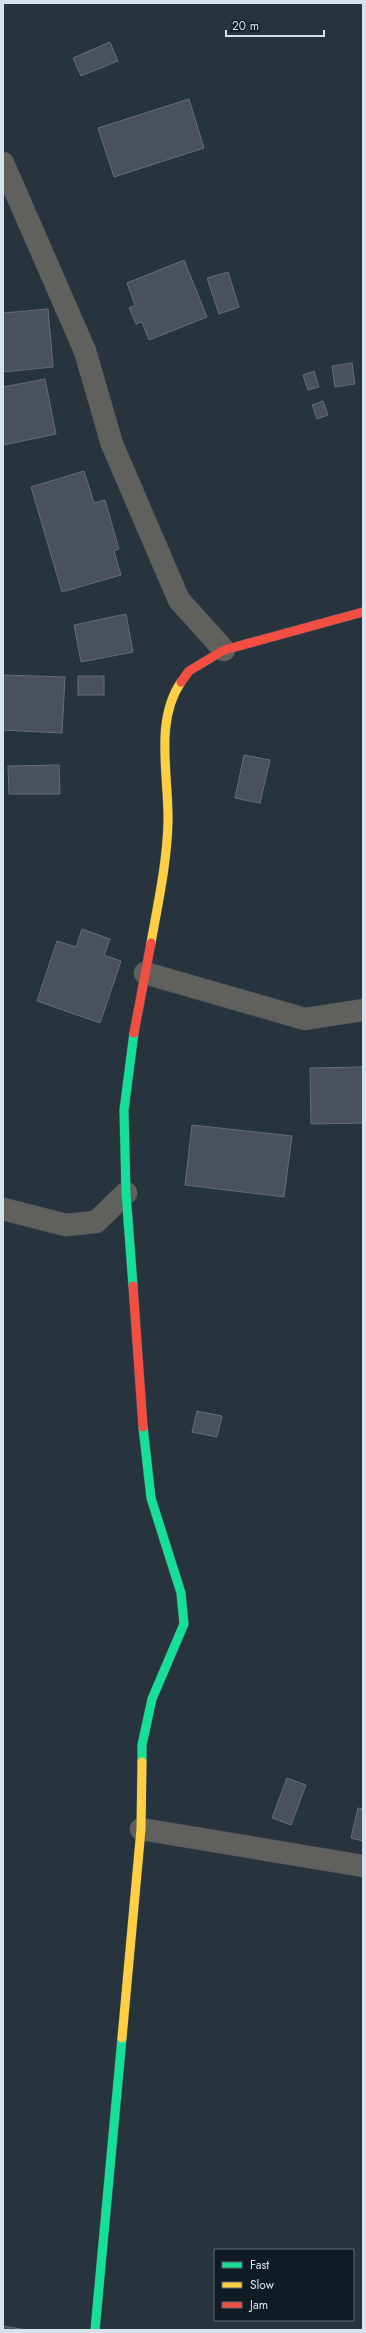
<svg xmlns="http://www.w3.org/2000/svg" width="366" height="2333" font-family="Jost,sans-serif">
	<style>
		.building { fill: #4a515b; stroke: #666c76 }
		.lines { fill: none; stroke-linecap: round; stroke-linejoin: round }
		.street-casing { stroke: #454f59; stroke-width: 23 }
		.fast-casing { stroke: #454f59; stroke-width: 10 }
		.slow-casing { stroke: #454f59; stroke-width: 10 }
		.jam-casing { stroke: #454f59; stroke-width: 10 }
		.street { stroke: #60605d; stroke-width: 22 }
		.fast { stroke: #16e098; stroke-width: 9 }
		.slow { stroke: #ffcf43; stroke-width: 9 }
		.jam { stroke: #f24e42; stroke-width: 9 }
	</style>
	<rect width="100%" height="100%" fill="#27343e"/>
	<!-- building -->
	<g class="building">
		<path d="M110,42L118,61L81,76L73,58Z"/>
		<path d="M189,99L204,148L114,177L98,128Z"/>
		<path d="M184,260L207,317L149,340L142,322L136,324L129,308L135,305L127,283Z"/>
		<path d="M228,272L239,307L219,314L207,278Z"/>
		<path d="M48,309L53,367L3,372V313Z"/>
		<path d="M352,363L355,384L335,387L332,366Z"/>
		<path d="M314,371L319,387L308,390L303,375Z"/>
		<path d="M45,379L56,434L3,445V387Z"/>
		<path d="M323,401L328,415L317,419L312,405Z"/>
		<path d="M84,471L94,503L105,500L119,549L114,551L121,575L62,592L31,487Z"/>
		<path d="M126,614L133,652L81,662L74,625Z"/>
		<path d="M3,675L65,677L62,733L3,730Z"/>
		<rect x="78" y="676" width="26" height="19"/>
		<path d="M244,755L270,760L260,803L235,798Z"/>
		<path d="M59,765L60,794H9L8,766Z"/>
		<path d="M82,929L110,939L104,955L121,961L100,1023L37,1001L57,941L76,947Z"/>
		<path d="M363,1067V1123L311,1124L310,1068Z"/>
		<path d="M192,1125L292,1136L284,1197L185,1185Z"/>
		<path d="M197,1411L222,1416L217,1437L192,1432Z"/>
		<path d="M287,1778L306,1785L291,1825L272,1818Z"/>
		<path d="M358,1808L363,1809V1841L351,1838Z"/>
		<path d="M3,2326L27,2330H3Z"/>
	</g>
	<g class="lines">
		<!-- street casing -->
		<g class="street-casing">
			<g id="street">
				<path d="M3,163L85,351L112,444L179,600L224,650"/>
				<path d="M145,973L305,1019L363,1010"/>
				<path d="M3,1209L66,1225L96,1222L126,1193"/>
				<path d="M141,1829L363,1866"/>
			</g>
		</g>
		<!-- fast casing -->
		<g class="fast-casing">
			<g id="fast">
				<path d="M133,1286L126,1193L124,1110L134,1033"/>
				<path d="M142,1762V1745L152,1699L184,1624L181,1593L151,1498L143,1427"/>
				<path d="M95,2330L122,2038"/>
			</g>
		</g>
		<!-- slow casing -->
		<g class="slow-casing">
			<g id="slow">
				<path d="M151,943C158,903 167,863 168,822C169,776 154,722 181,682"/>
				<path d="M122,2038L141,1829L142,1762"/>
			</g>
		</g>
		<!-- jam casing -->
		<g class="jam-casing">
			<g id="jam">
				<path d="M181,682L189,671L224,650L363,612"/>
				<path d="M134,1033L151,943"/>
				<path d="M133,1286L143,1427"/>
			</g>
		</g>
		<!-- street -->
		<use href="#street" class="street"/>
		<!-- fast -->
		<use href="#fast" class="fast"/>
		<!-- slow -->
		<use href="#slow" class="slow"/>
		<!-- jam -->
		<use href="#jam" class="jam"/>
	</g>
	<!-- border -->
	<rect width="366" height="2333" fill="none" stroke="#d5e3ef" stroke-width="8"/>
	<!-- legend -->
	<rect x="214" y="2249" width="140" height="72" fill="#111b24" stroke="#5f6b75"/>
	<rect x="222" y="2262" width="20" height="6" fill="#16e098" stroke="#5f6b75"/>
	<text x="250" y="2269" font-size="12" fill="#d5e3ef">Fast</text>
	<rect x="222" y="2282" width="20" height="6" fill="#ffcf43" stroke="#5f6b75"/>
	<text x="250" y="2289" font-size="12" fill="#d5e3ef">Slow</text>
	<rect x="222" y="2302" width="20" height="6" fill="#f24e42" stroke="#5f6b75"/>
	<text x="250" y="2309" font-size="12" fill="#d5e3ef">Jam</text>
	<!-- scale -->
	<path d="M226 30v6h98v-6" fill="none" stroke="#d5e3ef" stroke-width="2"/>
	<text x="232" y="30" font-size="12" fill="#d5e3ef" stroke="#111b24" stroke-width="3" paint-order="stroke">20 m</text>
</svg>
